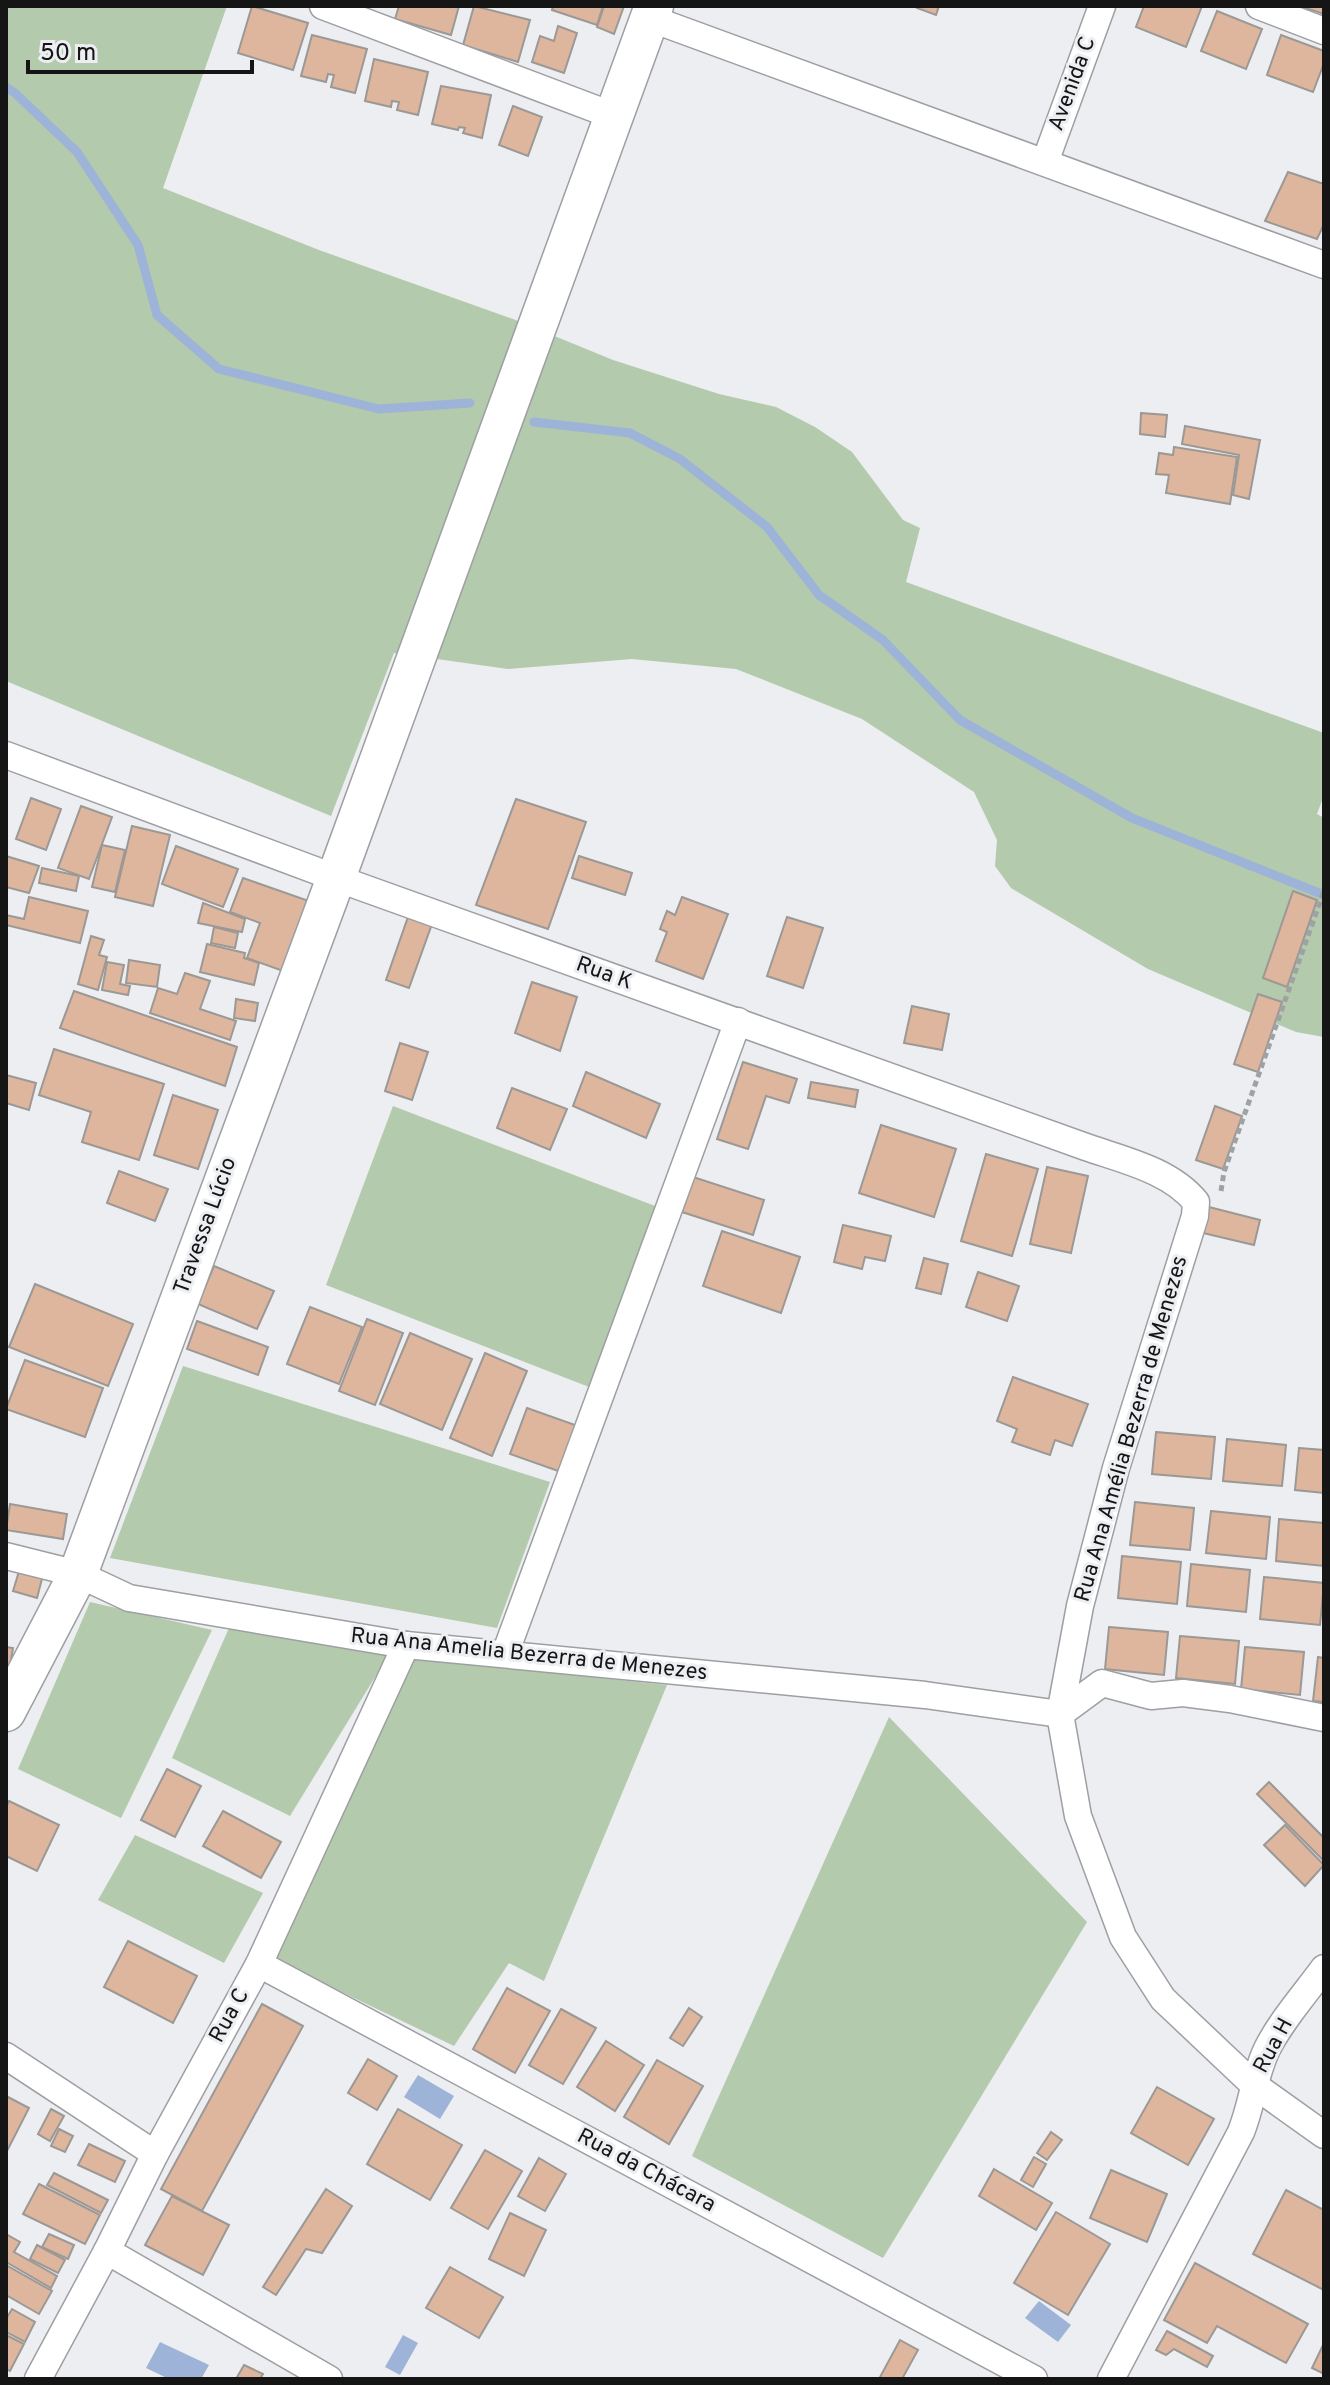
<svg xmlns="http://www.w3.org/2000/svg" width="1330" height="2385" font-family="Overpass,sans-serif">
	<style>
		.green { fill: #b3caac }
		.water { fill: #9eb3d8 }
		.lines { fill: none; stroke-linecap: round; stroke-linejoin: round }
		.stream { stroke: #9eb3d8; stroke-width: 9 }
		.building { fill: #deb69d; stroke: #9b9896; stroke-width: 2 }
		.street-casing { stroke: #9d9fa2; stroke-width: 29 }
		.secondary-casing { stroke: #9d9fa2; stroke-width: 41 }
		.path { stroke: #a0a1a3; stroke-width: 5; stroke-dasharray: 6 4; stroke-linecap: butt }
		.street { stroke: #fff; stroke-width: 26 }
		.secondary { stroke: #fff; stroke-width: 38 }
		.labels { text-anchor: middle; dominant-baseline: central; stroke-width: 6; stroke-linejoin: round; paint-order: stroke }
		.street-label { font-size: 22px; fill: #151516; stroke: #eceef1 }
	</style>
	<rect width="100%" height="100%" fill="#eceef1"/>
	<!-- green -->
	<g class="green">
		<path d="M6,6H227L163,188L319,250L513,319L613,360L719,394L776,407L815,427L852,452L903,520L920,528L906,582L1324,733V795L1317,814L1324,818V1037L1296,1032L1148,969L1011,888L995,866L997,840L974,792L862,719L736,669L632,659L508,669L394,653L331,816L6,681Z"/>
		<path d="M393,1106L663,1209L602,1392L326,1285Z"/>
		<path d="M183,1366L550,1482L497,1628L110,1558Z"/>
		<path d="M90,1602L212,1630L121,1818L18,1769Z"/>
		<path d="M229,1628L391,1651L290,1816L172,1758Z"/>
		<path d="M411,1658L667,1685L544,1981L509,1963L454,2046L271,1958Z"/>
		<path d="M889,1717L1087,1922L883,2258L692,2156Z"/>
		<path d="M135,1835L263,1893L224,1963L98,1900Z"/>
	</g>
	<!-- water -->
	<g class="water">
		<path d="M418,2075L454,2096L440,2119L404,2097Z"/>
		<path d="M1039,2301L1071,2325L1058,2342L1025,2318Z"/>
		<path d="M403,2335L418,2343L400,2375L385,2367Z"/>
		<path d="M160,2342L209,2365L201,2379H169L146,2368Z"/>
	</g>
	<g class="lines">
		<!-- stream -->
		<g class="stream">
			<path d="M6,87L15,93L77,152L138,245L157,315L219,369L379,409L470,403"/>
			<path d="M534,422L630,433L680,459L767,527L819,595L883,640L960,720L1132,818L1324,895"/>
		</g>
	</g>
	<!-- building -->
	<g class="building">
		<path d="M252,6L308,23L293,70L238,53Z"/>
		<path d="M399,6H459L451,35L395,19Z"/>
		<path d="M474,6L530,20L518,62L463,45Z"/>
		<path d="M553,6H603L597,25L552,10Z"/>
		<path d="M604,6H624L614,34L597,27Z"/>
		<path d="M918,6H939L936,15L917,8Z"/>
		<path d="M1144,6H1202L1186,47L1136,27Z"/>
		<path d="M1299,6H1324V14Z"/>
		<path d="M1217,11L1262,29L1246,69L1201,51Z"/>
		<path d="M558,26L577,33L564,73L532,62L540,36L554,41Z"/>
		<path d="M312,35L367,49L355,93L331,87L334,75L328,74L326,82L301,76Z"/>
		<path d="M1281,35L1324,51V63L1313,92L1267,75Z"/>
		<path d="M374,59L428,72L418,115L397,110L399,102L392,101L391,107L365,101Z"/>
		<path d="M441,86L491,95L482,138L463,133L465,128L459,127L458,130L432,124Z"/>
		<path d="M513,106L542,117L528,156L499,145Z"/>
		<path d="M1288,172L1324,184V224L1317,239L1265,221Z"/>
		<path d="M1141,413L1167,415L1165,437L1140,434Z"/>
		<path d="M1185,426L1260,440L1249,499L1233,495L1239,455L1182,444Z"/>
		<path d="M1174,447L1237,457L1230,504L1166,493L1169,475L1156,474L1159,453L1173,455Z"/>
		<path d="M31,798L61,809L46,850L16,839Z"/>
		<path d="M516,799L586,822L548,929L476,905Z"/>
		<path d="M81,806L112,817L89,879L58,868Z"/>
		<path d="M132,826L170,835L153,906L115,897Z"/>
		<path d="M102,845L125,850L115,892L92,887Z"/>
		<path d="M176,846L238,869L223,907L162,884Z"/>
		<path d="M6,856L39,866L29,893L6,887Z"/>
		<path d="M579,856L632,873L625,895L572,878Z"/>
		<path d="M42,868L79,876L76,891L39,883Z"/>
		<path d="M243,878L309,901L283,971L247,958L260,923L230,912Z"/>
		<path d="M1293,891L1317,900L1287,987L1263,978Z"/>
		<path d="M29,897L88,911L80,943L6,925V915L24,919Z"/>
		<path d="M682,897L728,914L703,979L656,961L667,932L660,929L667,911L675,915Z"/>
		<path d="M203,903L245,919L242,932L198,923Z"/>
		<path d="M408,917L432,924L409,988L386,980Z"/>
		<path d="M787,917L823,928L803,988L767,976Z"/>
		<path d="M214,927L238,933L235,948L211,943Z"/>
		<path d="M91,936L104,940L99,955L107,957L98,990L78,984Z"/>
		<path d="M207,944L245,953L244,958L259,963L254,985L200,972Z"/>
		<path d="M129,960L160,965L157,987L126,983Z"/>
		<path d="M107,962L124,965L120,984L130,986L128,995L102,990Z"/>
		<path d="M185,973L210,981L200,1009L236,1021L230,1040L150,1013L158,988L177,994Z"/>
		<path d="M532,982L577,997L560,1051L515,1033Z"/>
		<path d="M74,991L237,1047L225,1086L60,1028Z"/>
		<path d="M1258,994L1282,1002L1258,1072L1234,1064Z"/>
		<path d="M236,999L258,1003L255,1021L234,1018Z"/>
		<path d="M912,1006L949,1014L942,1050L904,1043Z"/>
		<path d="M400,1043L428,1052L412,1100L385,1091Z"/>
		<path d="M54,1049L164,1084L139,1160L82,1142L91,1112L39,1095Z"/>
		<path d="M743,1062L797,1079L789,1103L766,1096L748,1149L717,1139Z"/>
		<path d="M586,1072L660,1104L646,1138L573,1106Z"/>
		<path d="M6,1075L36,1083L29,1110L6,1103Z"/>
		<path d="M811,1082L858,1090L855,1107L808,1098Z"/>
		<path d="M512,1088L567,1109L550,1150L497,1128Z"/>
		<path d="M173,1095L218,1110L198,1169L154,1155Z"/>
		<path d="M1215,1106L1242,1116L1223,1169L1196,1160Z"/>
		<path d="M881,1125L956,1149L934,1217L859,1193Z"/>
		<path d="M986,1154L1038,1169L1012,1256L961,1241Z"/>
		<path d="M1047,1167L1088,1176L1071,1253L1030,1244Z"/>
		<path d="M119,1171L168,1189L155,1221L107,1203Z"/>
		<path d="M693,1177L764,1200L753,1235L682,1212Z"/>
		<path d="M1209,1207L1260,1220L1254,1245L1203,1233Z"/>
		<path d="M843,1225L891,1236L885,1261L865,1257L862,1269L834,1262Z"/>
		<path d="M722,1231L800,1257L781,1313L703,1286Z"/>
		<path d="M924,1258L948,1264L941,1294L916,1288Z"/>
		<path d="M214,1266L274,1291L257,1329L198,1304Z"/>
		<path d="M978,1272L1019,1286L1007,1321L966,1307Z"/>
		<path d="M35,1284L133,1324L108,1386L9,1347Z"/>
		<path d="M310,1307L362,1327L339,1384L287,1364Z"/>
		<path d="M367,1319L403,1333L375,1405L339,1391Z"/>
		<path d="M197,1321L268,1347L258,1375L187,1349Z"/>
		<path d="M410,1333L472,1359L442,1430L380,1404Z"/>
		<path d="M485,1353L527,1371L492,1456L450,1438Z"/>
		<path d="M25,1360L103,1388L85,1437L6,1409Z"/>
		<path d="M1013,1377L1088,1404L1072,1446L1055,1440L1050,1455L1012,1442L1017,1429L997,1421Z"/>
		<path d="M527,1408L578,1426L561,1472L510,1454Z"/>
		<path d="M1156,1432L1215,1437L1211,1479L1152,1474Z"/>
		<path d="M1227,1439L1286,1445L1282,1486L1223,1481Z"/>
		<path d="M1299,1448L1324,1450V1493L1295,1490Z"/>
		<path d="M1135,1502L1194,1508L1190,1550L1130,1545Z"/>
		<path d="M10,1504L67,1514L63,1539L6,1530Z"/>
		<path d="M1211,1511L1270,1517L1266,1559L1206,1553Z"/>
		<path d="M1279,1519L1324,1523V1566L1276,1561Z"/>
		<path d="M1122,1556L1181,1562L1177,1604L1118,1598Z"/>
		<path d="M1191,1564L1250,1570L1246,1612L1187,1606Z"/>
		<path d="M20,1568L43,1575L37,1598L13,1591Z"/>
		<path d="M1264,1577L1324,1583L1320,1625L1260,1619Z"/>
		<path d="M1109,1627L1168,1632L1164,1675L1105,1669Z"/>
		<path d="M1180,1636L1239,1641L1235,1684L1176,1678Z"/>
		<path d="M6,1647L13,1648L9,1674H6Z"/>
		<path d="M1245,1647L1304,1652L1300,1695L1241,1689Z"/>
		<path d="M1318,1657L1324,1658V1702L1313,1701Z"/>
		<path d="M167,1769L201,1786L175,1837L141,1820Z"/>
		<path d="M1269,1782L1324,1838V1861L1257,1794Z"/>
		<path d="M9,1801L59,1825L37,1871L6,1856V1807Z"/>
		<path d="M223,1811L281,1842L261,1878L203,1846Z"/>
		<path d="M1285,1825L1324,1865L1305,1886L1264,1845Z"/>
		<path d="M128,1941L197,1976L173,2023L104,1987Z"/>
		<path d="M507,1988L550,2011L515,2073L473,2049Z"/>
		<path d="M262,2004L303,2026L202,2211L161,2189Z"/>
		<path d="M689,2008L702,2017L683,2046L670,2038Z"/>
		<path d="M561,2009L596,2028L563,2084L529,2065Z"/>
		<path d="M606,2041L644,2065L615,2111L577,2087Z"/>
		<path d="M368,2059L397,2076L377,2110L348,2093Z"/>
		<path d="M657,2060L703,2086L669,2144L624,2117Z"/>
		<path d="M1157,2087L1214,2119L1188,2165L1131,2133Z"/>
		<path d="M6,2096L29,2108L7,2151H6Z"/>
		<path d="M51,2109L64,2116L50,2141L38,2134Z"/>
		<path d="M398,2109L462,2145L430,2200L367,2164Z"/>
		<path d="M59,2129L73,2136L65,2152L51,2146Z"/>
		<path d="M1051,2132L1062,2140L1047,2160L1037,2153Z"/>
		<path d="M89,2144L125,2161L115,2182L78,2165Z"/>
		<path d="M485,2150L522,2171L488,2229L451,2208Z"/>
		<path d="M1034,2157L1046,2164L1033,2187L1021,2180Z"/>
		<path d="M539,2158L566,2174L545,2211L518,2196Z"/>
		<path d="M994,2169L1052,2203L1036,2230L979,2196Z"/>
		<path d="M1111,2170L1167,2194L1147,2242L1090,2218Z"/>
		<path d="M54,2173L108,2200L101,2213L47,2185Z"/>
		<path d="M39,2184L100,2215L85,2244L23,2214Z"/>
		<path d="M326,2189L352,2206L322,2253L306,2249L276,2295L263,2287Z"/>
		<path d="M1286,2190L1324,2210V2290L1253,2254Z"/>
		<path d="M172,2196L229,2225L203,2275L145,2245Z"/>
		<path d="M1056,2212L1110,2244L1068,2315L1014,2283Z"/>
		<path d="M510,2213L546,2230L524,2276L489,2259Z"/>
		<path d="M6,2234L20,2242L14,2252L57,2276L51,2288L6,2262Z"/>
		<path d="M49,2234L74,2245L68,2259L42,2247Z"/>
		<path d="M37,2245L65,2260L58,2273L30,2259Z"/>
		<path d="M1195,2263L1308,2324L1286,2363L1217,2326L1207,2343L1164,2320Z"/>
		<path d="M6,2265L52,2291L39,2314L6,2295Z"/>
		<path d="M450,2267L503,2297L479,2338L426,2308Z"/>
		<path d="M12,2309L35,2322L25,2342L6,2332V2319Z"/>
		<path d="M1167,2331L1213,2356L1207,2367L1174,2349L1166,2355L1156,2350Z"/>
		<path d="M6,2335L24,2344L10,2371L6,2369Z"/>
		<path d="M900,2340L918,2350L902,2379H879Z"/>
		<path d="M1324,2343V2374L1312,2368Z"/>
		<path d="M244,2365L263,2374L260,2379H236Z"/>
	</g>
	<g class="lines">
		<!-- street casing -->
		<g class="street-casing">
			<g id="street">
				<path d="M323,6L614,116"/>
				<path d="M1259,6L1324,31"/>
				<path d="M649,18L1324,265"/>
				<path d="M1045,162L1102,6"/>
				<path d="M6,755L336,878L1086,1147C1123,1160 1170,1170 1196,1202L1195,1216L1116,1468L1080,1606L1060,1714L1078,1816L1123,1937L1163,1999L1254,2085L1324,2135"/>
				<path d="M6,1556L78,1574L129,1598L406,1645L925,1695L1060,1714"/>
				<path d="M505,1654L738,1021"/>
				<path d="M1060,1714L1102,1683L1151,1696L1183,1693L1230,1699L1324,1718"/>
				<path d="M259,1964L1034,2379"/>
				<path d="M6,2056L155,2154"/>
				<path d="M107,2251L329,2379"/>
				<path d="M38,2379L107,2251L155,2154L259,1964L406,1645"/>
				<path d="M1111,2379L1241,2132C1252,2105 1254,2076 1267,2049C1281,2021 1305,1994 1324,1968"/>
			</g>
		</g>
		<!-- secondary casing -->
		<g class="secondary-casing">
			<path id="secondary" d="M6,1712L78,1574L336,878L654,6"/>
		</g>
		<!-- path -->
		<path class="path" d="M1221,1191L1224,1172L1324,891"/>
		<!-- street -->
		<use href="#street" class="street"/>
		<!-- secondary -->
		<use href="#secondary" class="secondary"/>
	</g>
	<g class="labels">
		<!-- street labels -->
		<g class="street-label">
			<text transform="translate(1073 84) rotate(-70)">Avenida C</text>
			<text transform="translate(604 974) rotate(20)">Rua K</text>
			<text transform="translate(206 1226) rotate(-70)">Travessa Lúcio</text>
			<text transform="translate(1132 1429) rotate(-74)">Rua Ana Amélia Bezerra de Menezes</text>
			<text transform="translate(529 1655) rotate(6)">Rua Ana Amelia Bezerra de Menezes</text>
			<text transform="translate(230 2016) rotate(-61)">Rua C</text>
			<text transform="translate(1274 2046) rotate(-62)">Rua H</text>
			<text transform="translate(646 2171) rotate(28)">Rua da Chácara</text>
		</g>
	</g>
	<!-- border -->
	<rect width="1330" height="2385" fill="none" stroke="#151516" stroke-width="16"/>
	<!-- scale -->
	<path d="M28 60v12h224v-12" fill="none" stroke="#151516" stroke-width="4"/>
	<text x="40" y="60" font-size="24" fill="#151516" stroke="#eceef1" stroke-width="6" paint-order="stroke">50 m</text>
</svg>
